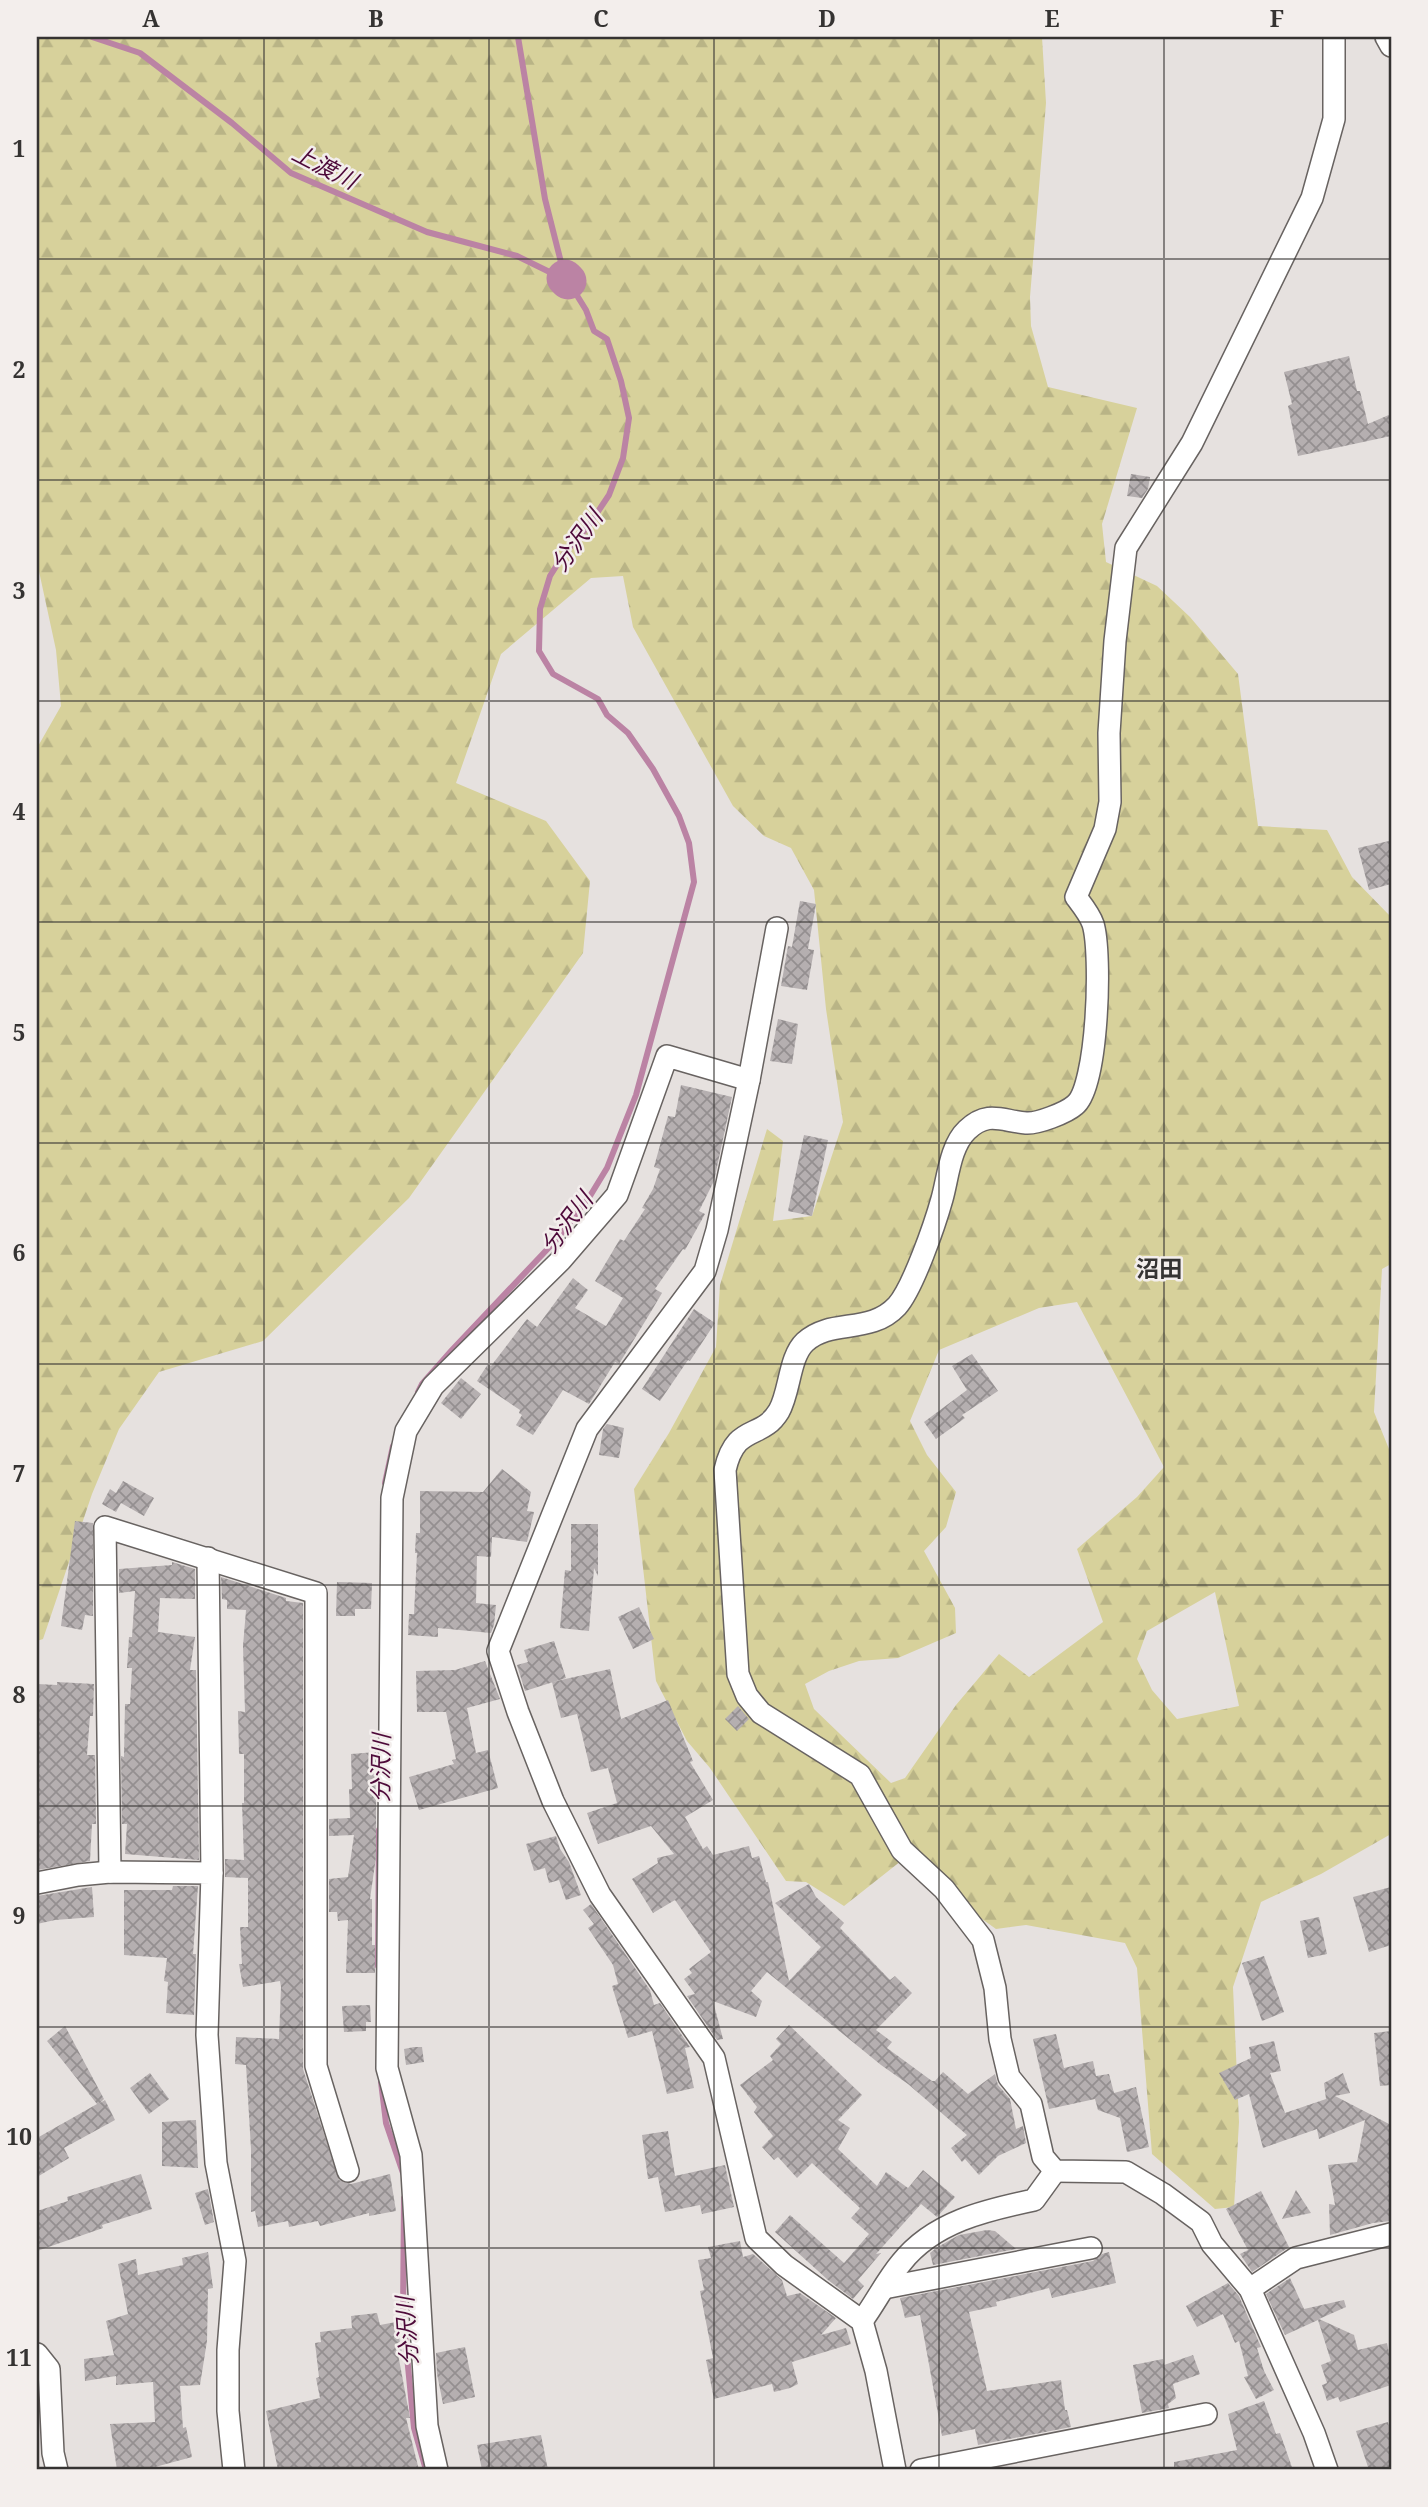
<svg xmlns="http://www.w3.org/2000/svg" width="1428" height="2507" font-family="'Noto Serif','Noto Sans JP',serif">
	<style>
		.forest { fill: url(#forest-firs); fill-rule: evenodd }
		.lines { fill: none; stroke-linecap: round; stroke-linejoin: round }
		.stream { stroke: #bb83a4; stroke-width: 6 }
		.river { stroke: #bb83a4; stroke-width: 37 }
		.building { fill: url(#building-cross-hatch) }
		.minor-casing { stroke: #686361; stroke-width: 24 }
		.minor { stroke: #fff; stroke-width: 21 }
		.grid { fill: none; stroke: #353332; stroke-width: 2; stroke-opacity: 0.55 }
		.labels { text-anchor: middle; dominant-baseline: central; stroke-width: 5; stroke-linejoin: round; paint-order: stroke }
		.water-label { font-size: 23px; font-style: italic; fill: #4d0939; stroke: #f3eeec }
		.neighbourhood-label { font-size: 23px; font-weight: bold; fill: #353332; stroke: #f3eeec }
		.neatline { fill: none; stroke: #353332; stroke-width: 2.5 }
		.grid-label { font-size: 23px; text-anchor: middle; font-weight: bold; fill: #353332 }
	</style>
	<defs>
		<pattern id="forest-firs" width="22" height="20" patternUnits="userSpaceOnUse" patternTransform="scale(1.75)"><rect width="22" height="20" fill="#d7d19b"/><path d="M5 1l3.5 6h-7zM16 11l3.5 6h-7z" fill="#b9b486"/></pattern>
		<pattern id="building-cross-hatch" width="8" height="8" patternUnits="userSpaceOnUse" patternTransform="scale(1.75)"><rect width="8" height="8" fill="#b5afb0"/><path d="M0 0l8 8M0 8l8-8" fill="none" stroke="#948f90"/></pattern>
	</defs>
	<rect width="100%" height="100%" fill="#e6e1df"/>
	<!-- forest -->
	<path class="forest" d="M37,37H1042L1046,103L1030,297L1031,326L1048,387L1137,408L1102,524L1106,562L1157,586L1190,617L1238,674L1258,826L1327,830L1352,877L1391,917V1264L1382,1269L1374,1412L1391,1454V1834L1321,1874L1261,1902L1233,1987L1239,2122L1234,2207L1215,2209L1152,2154L1137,1968L1125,1943L1026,1925L996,1929L901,1861L844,1906L806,1882L786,1881L710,1768L687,1741L656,1681L634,1489L669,1433L716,1347L720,1285L767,1129L783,1141L773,1221L812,1216L843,1122L826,1009L814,890L791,848L764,836L733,806L633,627L623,576L591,578L501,654L456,783L546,821L590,881L583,953L409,1198L263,1341L159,1372L119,1429L92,1494L43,1639L37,1641V748L61,706L56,650L37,562ZM1077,1302L1164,1467L1137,1497L1077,1549L1103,1622L1029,1677L999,1654L956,1705L905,1778L891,1783L814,1709L805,1684L829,1671L859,1661L898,1658L956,1633L955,1608L924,1551L946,1527L956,1492L927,1455L910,1421L939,1350L1039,1308ZM1215,1592L1239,1706L1177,1719L1152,1690L1137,1659L1147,1631Z"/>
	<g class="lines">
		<!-- stream -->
		<g class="stream">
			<path d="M92,37L140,53L232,123L291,173L427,232L517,256L568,281L586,310L594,331L607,339L621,381L629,418L623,458L609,495L589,525L564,554L550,576L540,609L539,651L553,674L598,699L607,715L628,733L653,769L679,816L689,843L694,882L636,1095L607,1168L590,1196L557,1239L452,1350L422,1384L418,1392"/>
			<path d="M518,37L545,199L565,278"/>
			<path d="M385,1483L393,1446"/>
			<path d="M378,1966L379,1830"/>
			<path d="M381,2082L386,2123L403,2173"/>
			<path d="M404,2198L403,2315L414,2428L426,2470"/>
		</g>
		<!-- river -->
		<path class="river" d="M565,278L568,281"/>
	</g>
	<!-- building -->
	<g class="building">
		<path d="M1349,356L1357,391H1360L1368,424L1391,414V436L1298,456L1288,406L1292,404L1284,372Z"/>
		<path d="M1131,474L1150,477L1148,489L1142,498L1127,496Z"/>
		<path d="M1389,841L1391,851V884L1369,890L1358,848Z"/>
		<path d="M800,901L816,904L808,949L814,950L807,990L781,986L788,946L792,947Z"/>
		<path d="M778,1019L798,1024L792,1064L770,1061Z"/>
		<path d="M681,1085L732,1097L714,1181L699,1211L705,1214L685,1250L683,1249L655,1289L662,1293L649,1315L619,1364L615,1362L589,1404L563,1390L533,1435L516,1425L522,1415L519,1413L520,1410L477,1381L488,1364L491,1366L527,1319L537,1327L573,1278L588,1290L575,1308L606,1326L623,1298L595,1281L620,1239L624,1241L645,1209L642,1208L653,1189L660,1169L654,1167L668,1116L675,1117Z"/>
		<path d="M804,1135L828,1140L812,1216L788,1211Z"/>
		<path d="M694,1309L715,1323L690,1361L688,1360L660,1401L642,1389Z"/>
		<path d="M972,1354L998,1391L962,1415L965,1418L936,1439L924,1422L967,1390L952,1366Z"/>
		<path d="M461,1378L481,1394L461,1419L441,1403Z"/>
		<path d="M607,1424L624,1428L619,1458L599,1455L603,1429Z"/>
		<path d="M502,1469L531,1492L527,1511L534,1512L527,1542L492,1537L491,1557L477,1556L476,1603L496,1605L494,1625L491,1633L438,1628V1637L408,1635L409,1614H414L417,1553H415L416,1533H420V1491L483,1492Z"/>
		<path d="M123,1481L154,1498L144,1516L121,1503L116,1512L102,1504L110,1489L116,1493Z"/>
		<path d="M75,1521L93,1523V1616L85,1615L82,1630L61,1626Z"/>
		<path d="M571,1524H598V1576L594,1568L589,1631L560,1628L565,1570L571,1571Z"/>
		<path d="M172,1562L195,1569V1599L160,1598L158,1632L195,1637L190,1670H196L199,1860L125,1854L127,1824H122L121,1756L124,1757L125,1704H130L132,1668H127L129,1637H132L135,1591L119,1593V1569L172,1565Z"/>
		<path d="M221,1577L286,1598V1601L303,1603V2069L339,2180L351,2184L390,2174L396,2211L369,2216V2213L320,2226L318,2221L289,2227L288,2221L258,2227L255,2211L251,2212V2149L246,2065L235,2064L236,2037L279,2039L281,1987L280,1981L243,1987L239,1964H242L240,1927H248V1878L225,1877V1859L244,1860L242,1803H244V1754H239L238,1711L245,1712L243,1646L246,1610L227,1609V1600L222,1599Z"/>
		<path d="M337,1582L372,1583L371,1609H355V1616H336Z"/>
		<path d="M639,1607L654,1639L633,1649L618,1617Z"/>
		<path d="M554,1641L566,1678L525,1691L517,1665L528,1662L524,1650Z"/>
		<path d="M485,1661L500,1699L467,1708L476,1753L488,1750L498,1788L419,1810L409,1777L454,1764L452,1760L456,1759L446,1712H417L416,1671L455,1670Z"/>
		<path d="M610,1669L621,1719L668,1700L693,1761L690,1762L713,1800L685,1817L703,1849L707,1846L713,1855L749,1846L752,1858L759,1856L766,1882H768L789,1981L821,1947L775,1903L809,1884L816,1897L844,1923L840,1928L890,1980L895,1976L912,1993L876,2030L892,2042L887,2048L932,2081H935L943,2072L968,2094L995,2074L998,2085L1010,2099L1016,2129L1023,2126L1026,2143L998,2156L979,2175L965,2159L962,2162L951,2148L967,2135L908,2084L881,2065L767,1972L751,1991L762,2001L756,2017L713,2001L723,2039L717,2040L687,1996L695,1994L684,1979L692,1973L689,1969L711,1952L675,1900L653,1913L632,1879L658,1863L657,1858L674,1854L651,1826L598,1844L587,1813L617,1803L608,1768L591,1772L577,1714L561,1718L552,1682Z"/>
		<path d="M57,1682L94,1684L93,1716H90L87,1755H95L96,1824H92L90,1861L37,1870V1684L57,1685Z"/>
		<path d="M738,1706L749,1719L737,1731L725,1719Z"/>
		<path d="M376,1752V1857L370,1899H372V1945H375V1973H346L348,1920L338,1921L337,1912H329V1879L348,1877L354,1835L329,1836V1819L350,1818L349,1789H352L351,1754Z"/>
		<path d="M556,1836L560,1849L569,1862L581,1895L566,1900L559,1880L549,1883L545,1868L534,1871L526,1844Z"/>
		<path d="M173,1886H198L193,1954H196L194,2015L166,2013L168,1982L164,1981L167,1958L124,1955V1890H172Z"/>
		<path d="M92,1887L94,1917L55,1920L37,1924V1896Z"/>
		<path d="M1391,1887V1945L1369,1952L1353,1897Z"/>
		<path d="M591,1904L650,1990L654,2005L660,2003L690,2047L685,2048L694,2088L667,2094L652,2031L628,2038L612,1986L618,1984L613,1965L588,1928L594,1924L583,1910Z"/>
		<path d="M1319,1917L1327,1954L1308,1958L1300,1921Z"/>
		<path d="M1264,1956L1284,2012L1262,2021L1242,1963Z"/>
		<path d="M370,2005L371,2022H366V2031L344,2032L342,2006Z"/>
		<path d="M789,2025L862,2095L838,2120L850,2128L838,2149L877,2186L886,2172L908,2188L923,2170L955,2197L937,2217L921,2204L876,2254L881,2253L858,2280L864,2286L853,2299L828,2280L775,2232L790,2215L844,2263L869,2234L851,2218L860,2208L812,2163L797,2178L778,2157L774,2160L762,2147L773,2136L754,2112L757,2107L740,2085L773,2060L770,2056L781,2044L776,2039Z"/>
		<path d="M65,2026L104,2099L100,2103L105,2100L115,2120L64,2148L69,2158L37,2177V2138L97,2104L47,2041Z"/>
		<path d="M1391,2031V2085L1380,2086L1374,2033Z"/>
		<path d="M1056,2034L1064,2068L1093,2061L1096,2076L1109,2074L1114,2093L1136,2087L1149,2147L1127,2152L1120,2118L1098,2110L1095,2099L1049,2109L1033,2039Z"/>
		<path d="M1274,2041L1281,2071L1270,2073L1285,2113L1326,2099L1324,2083L1343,2073L1350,2093L1335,2096L1391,2125V2221L1373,2223L1330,2235L1329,2204L1335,2205L1328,2165L1357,2162L1365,2120L1319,2139L1317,2129L1263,2148L1249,2094L1235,2100L1219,2073L1251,2058L1249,2047Z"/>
		<path d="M414,2047H422L424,2062L406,2065L404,2049Z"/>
		<path d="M150,2073L169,2099L149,2114L130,2088Z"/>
		<path d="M196,2120L198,2168L162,2166V2122Z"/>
		<path d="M668,2131L675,2176L725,2165L734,2207L702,2214L700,2205L665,2212L658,2177L648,2179L642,2135Z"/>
		<path d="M141,2174L152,2209L102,2225L103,2228L37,2251V2211L68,2201L67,2197Z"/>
		<path d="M208,2189L214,2222L205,2225L195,2193Z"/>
		<path d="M1296,2190L1311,2213L1282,2219Z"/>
		<path d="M1261,2191L1289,2247L1252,2272L1240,2254L1248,2250L1226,2209Z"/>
		<path d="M987,2230L995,2231L1016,2249L933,2265L930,2253L936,2248L959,2235Z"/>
		<path d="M740,2241L743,2257L753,2254L782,2280L787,2296L800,2293L836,2318L821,2335L846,2328L851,2344L792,2362L798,2384L790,2388L774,2392L772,2384L714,2399L706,2360L713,2358L700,2291L704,2290L698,2260L711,2258L708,2247Z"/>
		<path d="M208,2252L213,2288L208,2289L207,2341L200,2385L180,2386L183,2428L186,2427L192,2457L144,2470H117L110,2424L155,2422L153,2382L116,2385V2376L85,2381L84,2359L114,2355L106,2321L128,2314L118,2264L136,2259L138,2275L183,2265L182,2258Z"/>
		<path d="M1109,2252L1116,2283L1052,2298L1049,2288L996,2302L997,2306L969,2312L987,2391L1061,2380L1065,2410H1067L1071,2427L978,2445L975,2429L942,2436L920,2315L905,2318L900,2298L1093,2261L1102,2254Z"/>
		<path d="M1290,2278L1304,2309L1344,2300L1346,2307L1319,2319L1354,2335L1358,2350L1387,2343L1391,2363V2385L1340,2402L1338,2397L1327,2401L1322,2385L1327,2383L1321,2365L1331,2361L1318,2320L1285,2335L1266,2294Z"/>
		<path d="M1228,2283L1239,2296L1261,2347L1257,2348L1264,2371L1274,2390L1256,2399L1244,2377L1248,2376L1239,2341L1235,2343L1223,2314L1197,2327L1186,2306Z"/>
		<path d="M377,2313L380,2325L396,2322L402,2353L398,2354L410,2418H406L419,2470H278L266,2411L320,2398L316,2378L319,2377L315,2343L321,2342L320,2332L352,2328L351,2316Z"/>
		<path d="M465,2347L475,2397L443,2404L437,2374L436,2353Z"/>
		<path d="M1193,2355L1200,2374L1173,2384L1176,2398L1168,2404L1169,2408L1142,2413L1133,2365L1163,2359L1164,2365Z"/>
		<path d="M1264,2401L1276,2434L1280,2433L1293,2470H1174V2462L1237,2450L1228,2414Z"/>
		<path d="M1388,2422L1391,2436V2470H1369L1356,2431Z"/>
		<path d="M541,2435L548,2470H482L477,2445Z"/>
	</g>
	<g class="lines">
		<!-- minor casing -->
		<g class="minor-casing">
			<g id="minor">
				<path d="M1386,37L1391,46"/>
				<path d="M777,928L749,1080L717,1230L705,1271L587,1429L498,1651L518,1712L553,1801L600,1895L714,2058L756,2238L784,2265L862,2321L876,2371L895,2470"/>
				<path d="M208,1558L212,1873"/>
				<path d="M110,1872L105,1527L316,1593V2066L348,2171"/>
				<path d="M37,1883L78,1875L110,1872L212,1873L207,2035L216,2163L235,2261L228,2350V2411L234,2470"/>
				<path d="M884,2288L1091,2248"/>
				<path d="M1250,2289L1296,2258L1391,2234"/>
				<path d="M862,2321C876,2302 886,2281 901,2263C933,2222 986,2210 1034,2200L1055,2171"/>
				<path d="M37,2354L49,2369L53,2453L57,2470"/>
				<path d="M437,2470L427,2426L411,2155L387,2068L392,1498L406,1431L433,1386L561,1260L617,1195L667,1056L749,1080"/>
				<path d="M921,2470L1206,2414"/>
				<path d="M1327,2470L1314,2433L1250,2289L1212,2244L1201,2222L1163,2194L1126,2172L1055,2171L1043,2157L1031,2104L1009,2077L1000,2039L995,1988L983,1940L944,1889L902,1850L860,1775L761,1713L747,1696L738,1674L725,1470C736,1422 761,1441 779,1411C790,1392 789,1357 805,1342C831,1318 870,1335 897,1306C913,1288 935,1224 942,1199C948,1178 950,1146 967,1130C988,1110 1002,1121 1026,1123C1037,1124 1066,1113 1075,1105C1098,1087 1102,953 1093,924C1090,915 1082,905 1076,897L1105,829L1110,802L1109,733L1115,641L1126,548L1192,443L1312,198L1334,119V37"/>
			</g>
		</g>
		<!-- minor -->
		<use href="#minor" class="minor"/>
	</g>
	<!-- grid -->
	<path class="grid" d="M264,37V2470M489,37V2470M714,37V2470M939,37V2470M1164,37V2470M37,259H1391M37,480H1391M37,701H1391M37,922H1391M37,1143H1391M37,1364H1391M37,1585H1391M37,1806H1391M37,2027H1391M37,2248H1391"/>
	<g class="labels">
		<!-- water labels -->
		<g class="water-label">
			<text transform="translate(325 166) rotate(27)">上渡川</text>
			<text transform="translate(576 540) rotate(-54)">分沢川</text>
			<text transform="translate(566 1222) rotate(-53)">分沢川</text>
			<text transform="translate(380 1768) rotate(-89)">分沢川</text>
			<text transform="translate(406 2331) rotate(-94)">分沢川</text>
		</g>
		<!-- neighbourhood labels -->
		<g class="neighbourhood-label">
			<text x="1159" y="1268">沼田</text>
		</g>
	</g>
	<!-- border -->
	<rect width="1428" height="2507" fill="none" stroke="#f3eeec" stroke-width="77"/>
	<rect x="38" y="38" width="1352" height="2430" class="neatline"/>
	<g class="grid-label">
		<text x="151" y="27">A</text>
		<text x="376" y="27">B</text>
		<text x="601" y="27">C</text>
		<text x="827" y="27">D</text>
		<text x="1052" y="27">E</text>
		<text x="1277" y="27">F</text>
		<text x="19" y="157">1</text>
		<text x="19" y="378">2</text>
		<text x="19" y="599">3</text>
		<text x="19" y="820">4</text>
		<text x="19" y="1041">5</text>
		<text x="19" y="1261">6</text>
		<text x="19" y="1482">7</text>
		<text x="19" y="1703">8</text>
		<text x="19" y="1924">9</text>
		<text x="19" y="2145">10</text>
		<text x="19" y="2366">11</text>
	</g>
</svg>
